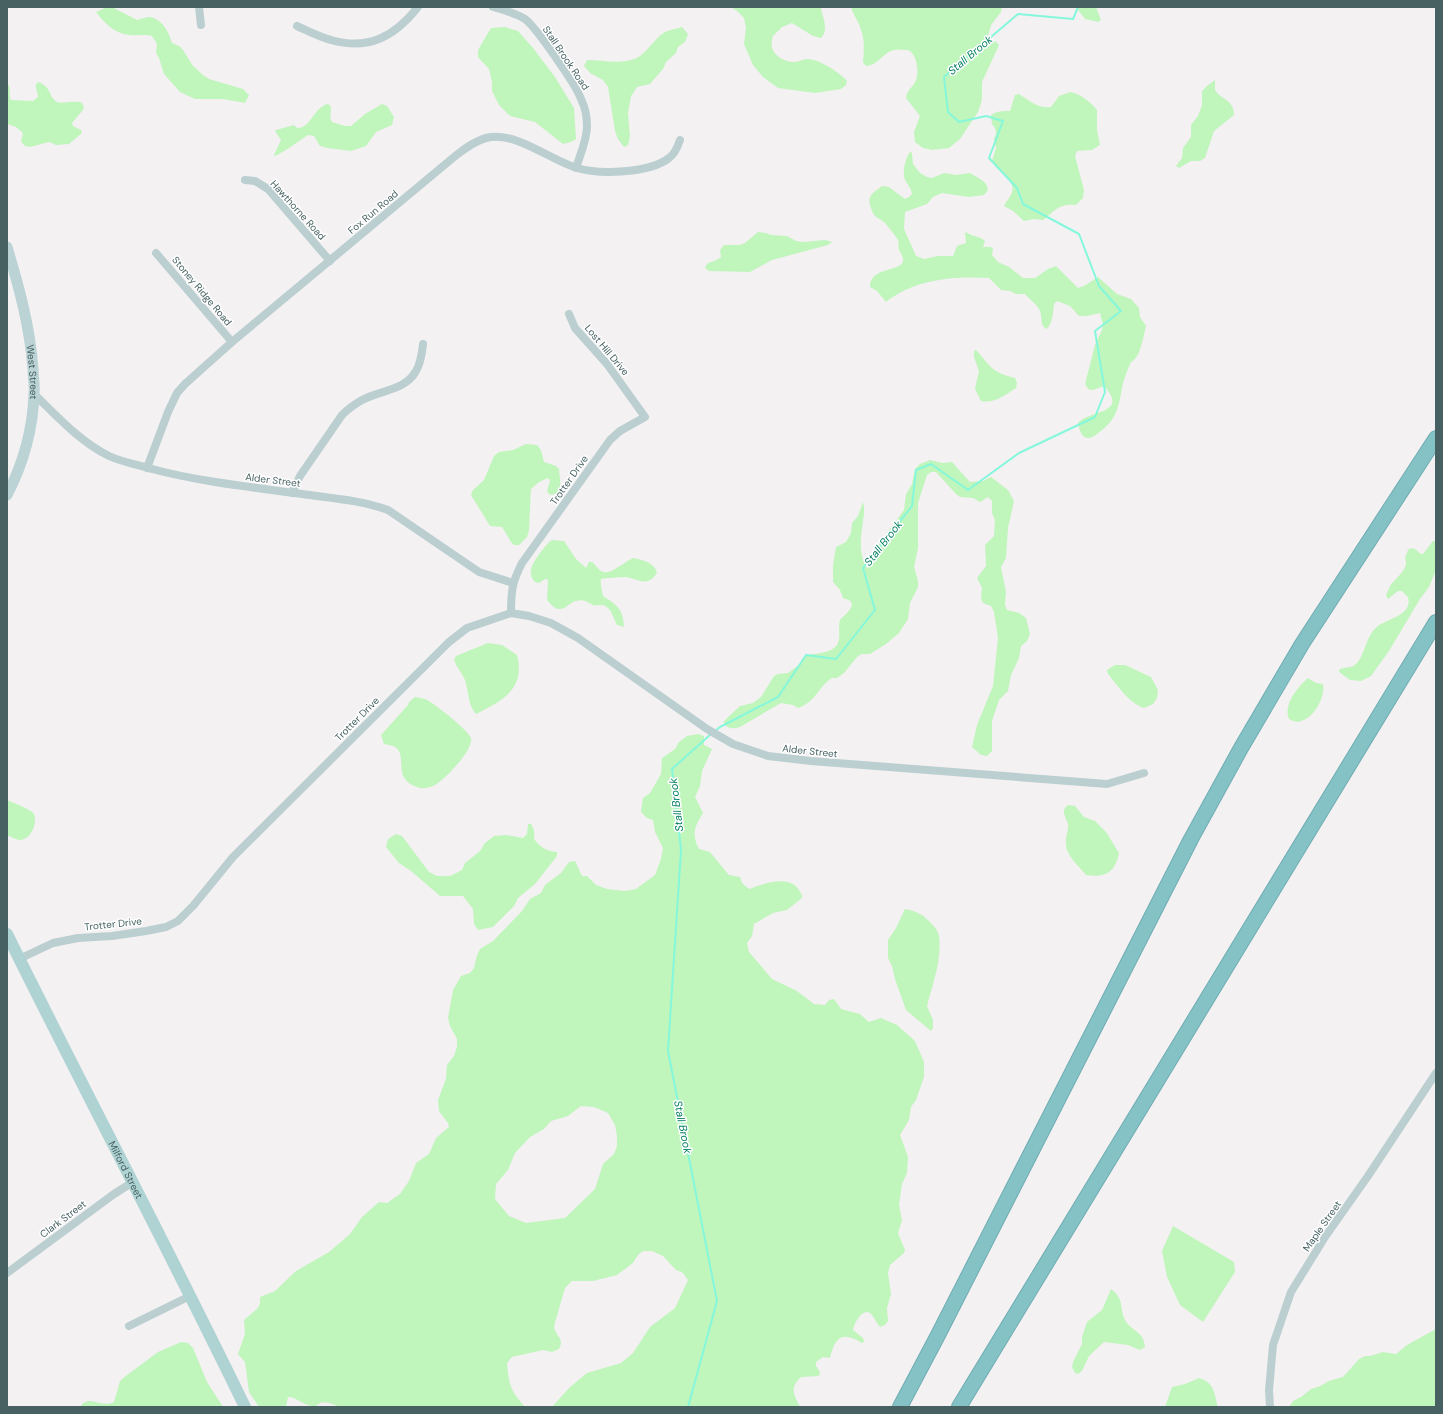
<svg xmlns="http://www.w3.org/2000/svg" width="1443" height="1414" font-family="'DM Sans',sans-serif">
	<style>
		.green { fill: #c0f5bc; fill-rule: evenodd }
		.lines { fill: none; stroke-linecap: round; stroke-linejoin: round }
		.stream { stroke: #85f7db; stroke-width: 2 }
		.highway-casing { stroke: #6fadb2; stroke-width: 16 }
		.street { stroke: #bbcfd0; stroke-width: 8 }
		.secondary { stroke: #bbd3d5; stroke-width: 11 }
		.primary { stroke: #afd2d3; stroke-width: 12 }
		.highway { stroke: #84c2c6; stroke-width: 14 }
		.labels { text-anchor: middle; dominant-baseline: central; stroke-width: 3; stroke-linejoin: round; paint-order: stroke }
		.street-label { font-size: 10px; fill: #476162; stroke: #fff }
		.water-label { font-size: 11px; font-style: italic; fill: #068062; stroke: #fff }
	</style>
	<rect width="100%" height="100%" fill="#f4f1f3"/>
	<!-- green -->
	<g class="green">
		<path d="M107,7H112L137,20C141,19 146,17 150,17C162,19 169,32 172,43L179,46L183,50L193,66L203,75L209,79L243,89L249,95L245,103L223,99H195L180,92L164,74L159,58L156,53L157,44L152,36C144,34 138,36 130,35C115,34 104,23 96,12Z"/>
		<path d="M731,7H822L821,9C823,18 829,30 821,38L813,36L792,23L782,27L773,36C772,39 771,45 772,48C775,57 787,63 795,62C799,62 803,59 807,59C817,58 841,73 847,81L846,85L841,89L815,93L778,88L763,77L753,65L744,44L746,28L744,18L737,11Z"/>
		<path d="M851,7H1002L1001,12L991,25L988,36L991,41H995L999,45L982,82V100L978,112L960,139L949,148L932,150L923,148L915,142L914,132L920,116L906,98C907,88 915,87 917,77C918,70 917,59 912,53C910,50 908,50 904,50C883,46 882,65 866,66L863,62C864,50 865,39 860,27C858,20 853,15 851,7Z"/>
		<path d="M1079,7H1096L1101,20L1098,22L1085,19L1078,10Z"/>
		<path d="M505,27L518,31L533,48L555,77L574,108L576,139L571,142L563,144L535,122L510,116L499,105L492,91V82L489,69L478,57V50L491,28Z"/>
		<path d="M682,27L688,34L685,42L678,47L676,53L666,62L663,69L650,84L637,87L631,96L628,113L630,136L628,145L624,147L618,139L615,131L608,87L603,80L590,73L584,66L587,60C603,60 621,65 637,58C645,54 654,40 662,34C667,30 676,29 682,27Z"/>
		<path d="M1215,80V90C1221,100 1234,99 1234,115L1214,131L1205,158L1200,161H1191L1179,168L1176,166L1182,158L1183,148L1191,137V125L1198,116L1202,105V91L1207,86Z"/>
		<path d="M39,82C52,88 48,96 57,102C61,104 75,100 82,103L84,107L83,110L72,123L73,126L81,130L82,133L69,144L56,145L49,142L30,147L25,146L21,142L23,133L16,127L7,124V83C12,87 8,95 11,100L33,101L38,97C38,92 35,88 36,84Z"/>
		<path d="M1070,92C1081,94 1090,102 1097,110V130L1100,145L1092,150L1077,151L1075,156L1084,190L1083,198L1076,205C1059,203 1056,210 1043,220L1034,219L1024,221L1013,211L1004,206C1006,201 1011,197 1012,192C1016,179 997,172 992,161L996,148L994,139L996,134L995,128L992,124L991,115C997,111 1002,111 1010,111L1015,95L1019,94C1029,100 1038,109 1051,107L1059,96Z"/>
		<path d="M327,104L330,105C333,111 328,117 332,122L345,126H351L365,114L382,104L387,106L394,117L392,125L376,132L366,146L351,151L327,148L320,146L314,136L308,135L286,150L275,156L274,155L281,140L275,131L276,130L294,125L297,128C311,128 313,109 327,104Z"/>
		<path d="M911,151L912,154L913,164L920,173L927,177L932,178L944,173L956,175L970,173C977,178 987,180 988,190L984,195L969,197L942,193L933,197L927,204L905,212L904,229L916,256L924,259L938,256H953L957,246L966,243L965,233L966,232C971,237 981,236 985,241L983,247H991L993,249L992,255L998,262L1009,267L1023,278H1035L1048,269L1056,266L1078,288L1084,286L1098,277L1117,294L1131,299L1139,308L1140,317L1146,326C1143,337 1141,357 1131,362C1128,369 1125,376 1123,383C1119,404 1118,420 1098,433C1095,436 1091,438 1087,438C1081,437 1079,428 1078,423C1089,410 1130,414 1104,386L1093,390L1088,389L1085,384L1095,345L1102,330L1103,325L1100,313L1087,316H1079L1070,306L1057,301L1054,304C1053,312 1053,322 1047,329C1039,325 1043,319 1040,311C1038,305 1029,299 1025,294H1016L1010,291L1001,290L989,278C954,276 915,279 886,302L877,291L870,287C869,265 906,273 903,258C902,255 900,252 899,250C898,247 899,243 898,240C895,235 889,228 885,223C882,220 878,219 875,216C873,214 872,211 871,208C866,196 873,193 882,186L889,187L905,199L909,197L912,194C911,186 905,183 904,176C903,169 906,156 911,151Z"/>
		<path d="M758,232L766,233L771,235L787,236L796,241L803,242L825,240L832,242L828,245L772,260L750,272L709,271L705,268L707,264C711,261 717,261 721,257L720,250L724,245H740L745,243Z"/>
		<path d="M976,350C991,366 990,372 1015,378L1017,383L1016,388C1005,395 994,404 981,401L975,389L979,371L974,357V351Z"/>
		<path d="M526,444L537,445L541,450L544,462L556,466L559,469L561,489L557,493L552,495L549,494L547,491L550,481L548,478L539,482L531,489L529,530L527,537L519,545H514L511,542L502,527L490,526L471,495L473,490L484,480L494,456L499,452L513,450Z"/>
		<path d="M930,460L943,463L952,462L970,482L983,481L991,477L1008,490L1014,501L1008,528L1006,558L1001,567L1006,592L1005,605L1007,610L1019,613L1026,618L1030,634L1027,641L1021,646L1019,658L1011,675L1008,691L999,700L992,721V751L987,756L981,755L972,747L977,725L993,686L998,638L994,612L991,606L983,603L981,598L982,588L977,578L986,566L985,545L994,536L995,520L992,513V501L988,497L980,502L973,498L960,497L956,494L936,472H931L927,475L918,503V548L914,567L918,581V587L910,603L908,619L899,633L886,644L870,654H861L857,657L844,673L837,678H832C819,686 815,703 798,708L793,705L781,703L740,727C733,729 728,729 724,724V721L740,706L753,703L761,697L774,676L778,674L788,673L799,665L806,655C817,653 837,654 839,639C840,632 838,626 840,620C843,616 858,606 849,600C847,599 845,599 843,598L840,590L833,582V565L836,547L846,542L851,533L852,523L858,516L863,502C865,508 864,514 863,521C861,537 858,553 867,568L869,567L878,545L904,510L906,494L912,484L915,469L920,464Z"/>
		<path d="M552,540L564,541L576,559L586,568L589,562H592C596,565 599,571 604,572C611,574 626,561 633,558C643,560 654,562 657,573C647,588 639,579 626,577C623,577 604,578 601,579C600,582 602,591 603,596C605,598 608,599 611,601C622,610 623,614 624,627L617,625C613,618 612,608 603,605C599,605 596,606 593,605C587,602 584,599 576,601C570,602 565,610 559,609C554,609 550,603 547,600L548,580L545,579L539,583L535,582C532,579 530,574 531,570C532,562 546,544 552,540Z"/>
		<path d="M1433,541H1436V570L1429,587L1420,599L1389,651L1371,676L1361,681L1350,680L1339,672V670C1344,666 1351,669 1356,664C1366,654 1365,636 1378,626C1389,618 1413,615 1408,597L1402,591H1398L1388,599L1386,595C1387,592 1389,589 1390,586C1396,577 1410,569 1405,558L1408,550L1411,548L1415,549L1421,554H1423Z"/>
		<path d="M488,643L502,645L517,655C526,689 502,701 476,714C468,706 469,692 465,680C462,673 457,668 454,660L456,656Z"/>
		<path d="M1115,665H1125L1151,677L1158,690L1157,698L1153,704L1144,708C1129,703 1118,686 1108,674L1107,670Z"/>
		<path d="M1308,678L1316,683L1323,684C1326,696 1314,718 1301,721C1297,723 1293,721 1289,719C1283,704 1298,687 1308,678Z"/>
		<path d="M415,697C419,698 424,698 427,700C435,704 468,730 471,738C474,750 444,780 435,785C431,787 424,789 420,788C390,780 409,756 395,747C392,745 387,745 384,744L381,735L408,705L409,702Z"/>
		<path d="M698,734L704,736V745L712,749L702,771L700,786L695,797L703,813C695,826 691,834 699,849L710,852L729,875L740,877L742,883L749,889C762,884 789,874 799,890C801,893 802,894 802,898L787,910L773,913L754,924L752,936L747,943L749,952L772,979L797,991L814,1004L825,1005L829,1000L834,999L841,1009L860,1014L869,1022L881,1018L897,1025L915,1041L924,1062V1077L916,1100L911,1107L909,1120L900,1135L908,1157L907,1173L902,1184L899,1205L902,1220L898,1233L905,1250L904,1253L890,1265L888,1273L891,1294L887,1308L888,1321L885,1325L880,1327C877,1324 873,1315 870,1313C862,1308 854,1324 853,1330L863,1338L864,1342L862,1343C843,1331 835,1336 830,1358L823,1357L816,1362V1366L820,1372L819,1376L801,1377C789,1389 794,1394 800,1407H552L569,1388L587,1373L621,1363L633,1353L650,1327L675,1308L688,1280L682,1272L676,1270L663,1256L652,1251H643L638,1255L633,1263L617,1275L593,1281H572L565,1288L554,1326C555,1337 565,1337 559,1349L552,1352L543,1350L512,1357L507,1363C509,1385 510,1390 525,1407H339C333,1404 326,1401 320,1403C317,1405 316,1407 312,1406C303,1405 296,1397 288,1397L286,1407H259L249,1392L245,1362L238,1354L245,1334L244,1320L257,1309L260,1304V1297L275,1291L296,1271L329,1252L350,1234L362,1217L379,1202L387,1203L400,1194L409,1181L416,1163L429,1154L436,1138L449,1127L448,1123L439,1111L438,1100L446,1079L447,1065L454,1056L457,1047V1039L450,1026L448,1018L453,990L461,976L470,973L474,968L477,955L480,949L493,941L522,911L530,899L541,893L545,885L561,873L569,862L575,861L582,876H587L596,885L607,889L624,891L636,889L655,875L661,859L663,848L655,832L653,820L647,818L641,812L643,798L650,793L661,774L662,758L675,749L679,742L687,736ZM581,1106L594,1107L608,1113L615,1125L617,1136V1146L614,1154L603,1164L595,1189L565,1218L526,1223L509,1216L495,1199L496,1184L508,1170L515,1153L530,1137L544,1129L551,1121L568,1116Z"/>
		<path d="M7,800C13,803 31,809 34,814C38,824 30,841 19,840C15,839 11,837 7,835Z"/>
		<path d="M1068,805L1075,806L1084,817L1095,821L1106,832L1119,853C1115,873 1105,878 1086,875C1078,865 1064,854 1066,840C1066,835 1069,829 1068,824C1066,817 1060,811 1068,805Z"/>
		<path d="M528,824H531C534,829 535,833 534,839C540,847 546,851 557,852V856L535,884L518,898L514,906L493,927L478,930L474,924L473,909L463,896H440L411,871L399,863L386,847L388,839L396,834L402,836L429,872L437,876H450L462,870L465,863L480,851L485,843L494,836L506,835L523,838L527,834Z"/>
		<path d="M905,909C912,910 916,912 922,915C928,920 938,928 939,936C942,960 933,983 927,1006L933,1020V1028L931,1031L906,1010L895,979L892,966L888,958V940L896,928Z"/>
		<path d="M1173,1226L1234,1262L1235,1272L1203,1322L1180,1305L1167,1277L1162,1251Z"/>
		<path d="M1111,1289C1125,1299 1119,1308 1125,1320C1131,1331 1144,1331 1145,1347L1140,1350L1128,1345L1104,1342L1089,1356L1082,1371L1078,1374L1075,1373L1072,1367L1073,1362L1082,1344V1337L1087,1322L1102,1310Z"/>
		<path d="M1436,1329V1407H1289L1293,1401L1301,1397L1311,1389L1320,1386L1329,1381L1343,1377L1359,1359L1365,1356H1370L1383,1352L1396,1354L1407,1345Z"/>
		<path d="M181,1342L188,1343L193,1348L207,1382L223,1407H80C89,1393 101,1409 114,1402L120,1381L127,1375L158,1352Z"/>
		<path d="M1199,1378C1215,1383 1214,1393 1218,1407H1165L1172,1387L1185,1384Z"/>
	</g>
	<g class="lines">
		<!-- stream -->
		<g class="stream">
			<path d="M715,731L720,727L778,697L806,655L836,659L875,610L863,568L912,506L916,470L931,464L968,490L1019,453L1095,417L1105,392L1095,331L1121,311L1099,286L1079,234L1023,204L1017,188L989,158L1003,121L986,116L959,122L948,112L944,77L1018,14L1073,19L1078,7"/>
			<path d="M688,1407L717,1301L668,1051L681,850L672,769L711,734"/>
		</g>
		<!-- highway casing -->
		<g class="highway-casing">
			<g id="highway">
				<path d="M900,1407L937,1337L1191,839L1241,748L1302,644L1436,438"/>
				<path d="M959,1407L1436,622"/>
			</g>
		</g>
		<!-- street -->
		<g class="street">
			<path d="M199,7L201,25"/>
			<path d="M493,7C504,10 515,13 525,19C536,27 576,85 581,99C585,107 587,118 587,126C587,140 580,155 576,168"/>
			<path d="M297,26C308,31 319,37 331,40C369,51 395,36 418,7"/>
			<path d="M245,180L255,181L268,189L330,261"/>
			<path d="M156,253L232,342"/>
			<path d="M34,394C57,416 80,442 109,456C122,462 138,465 152,469C201,482 251,487 302,494C330,498 361,500 388,510L479,572L513,583"/>
			<path d="M147,468L168,412L177,393L185,384L232,342L454,157C464,149 477,139 491,137C520,134 550,160 577,168C600,175 650,173 669,158C675,154 678,146 680,140"/>
			<path d="M292,493L300,476L342,415C348,409 355,404 362,400C380,390 405,391 416,371C421,363 422,353 423,344"/>
			<path d="M511,613L529,616L551,623L578,638L707,729L733,744L768,756L811,761L1107,784L1144,773"/>
			<path d="M19,959L53,943L78,938L112,936L146,931L166,927L178,921L193,906L233,857L449,642L467,628L511,613C511,592 512,582 522,563L610,440L620,431L645,417L607,364L575,328L569,314"/>
			<path d="M7,1273L114,1194L133,1182"/>
			<path d="M129,1326L190,1296"/>
			<path d="M1270,1407L1269,1390L1273,1345L1291,1292L1325,1237L1368,1176L1436,1073"/>
		</g>
		<!-- secondary -->
		<path class="secondary" id="s1" d="M7,247C19,287 30,327 33,369C33,377 35,385 34,393C33,429 23,464 7,495"/>
		<!-- primary -->
		<path class="primary" id="s2" d="M7,934C85,1092 168,1248 245,1407"/>
		<!-- highway -->
		<use href="#highway" class="highway"/>
	</g>
	<g class="labels">
		<!-- street labels -->
		<g class="street-label">
			<text transform="translate(566 58) rotate(56)">Stall Brook Road</text>
			<text transform="translate(298 210) rotate(48)">Hawthorne Road</text>
			<text transform="translate(373 212) rotate(-40)">Fox Run Road</text>
			<text transform="translate(202 291) rotate(50)">Stoney Ridge Road</text>
			<text transform="translate(607 350) rotate(50)">Lost Hill Drive</text>
			<text stroke="none"><textPath href="#s1" startOffset="128">West Street</textPath></text>
			<text transform="translate(273 480) rotate(7)">Alder Street</text>
			<text transform="translate(569 480) rotate(-55)">Trotter Drive</text>
			<text transform="translate(357 719) rotate(-45)">Trotter Drive</text>
			<text transform="translate(810 751) rotate(6)">Alder Street</text>
			<text transform="translate(113 924) rotate(-6)">Trotter Drive</text>
			<text stroke="none"><textPath href="#s2" startOffset="264">Milford Street</textPath></text>
			<text transform="translate(63 1219) rotate(-37)">Clark Street</text>
			<text transform="translate(1322 1226) rotate(-55)">Maple Street</text>
		</g>
		<!-- water labels -->
		<g class="water-label">
			<text transform="translate(970 55) rotate(-40)">Stall Brook</text>
			<text transform="translate(883 543) rotate(-52)">Stall Brook</text>
			<text transform="translate(676 805) rotate(-97)">Stall Brook</text>
			<text transform="translate(683 1127) rotate(79)">Stall Brook</text>
		</g>
	</g>
	<!-- border -->
	<rect width="1443" height="1414" fill="none" stroke="#476162" stroke-width="16"/>
</svg>
